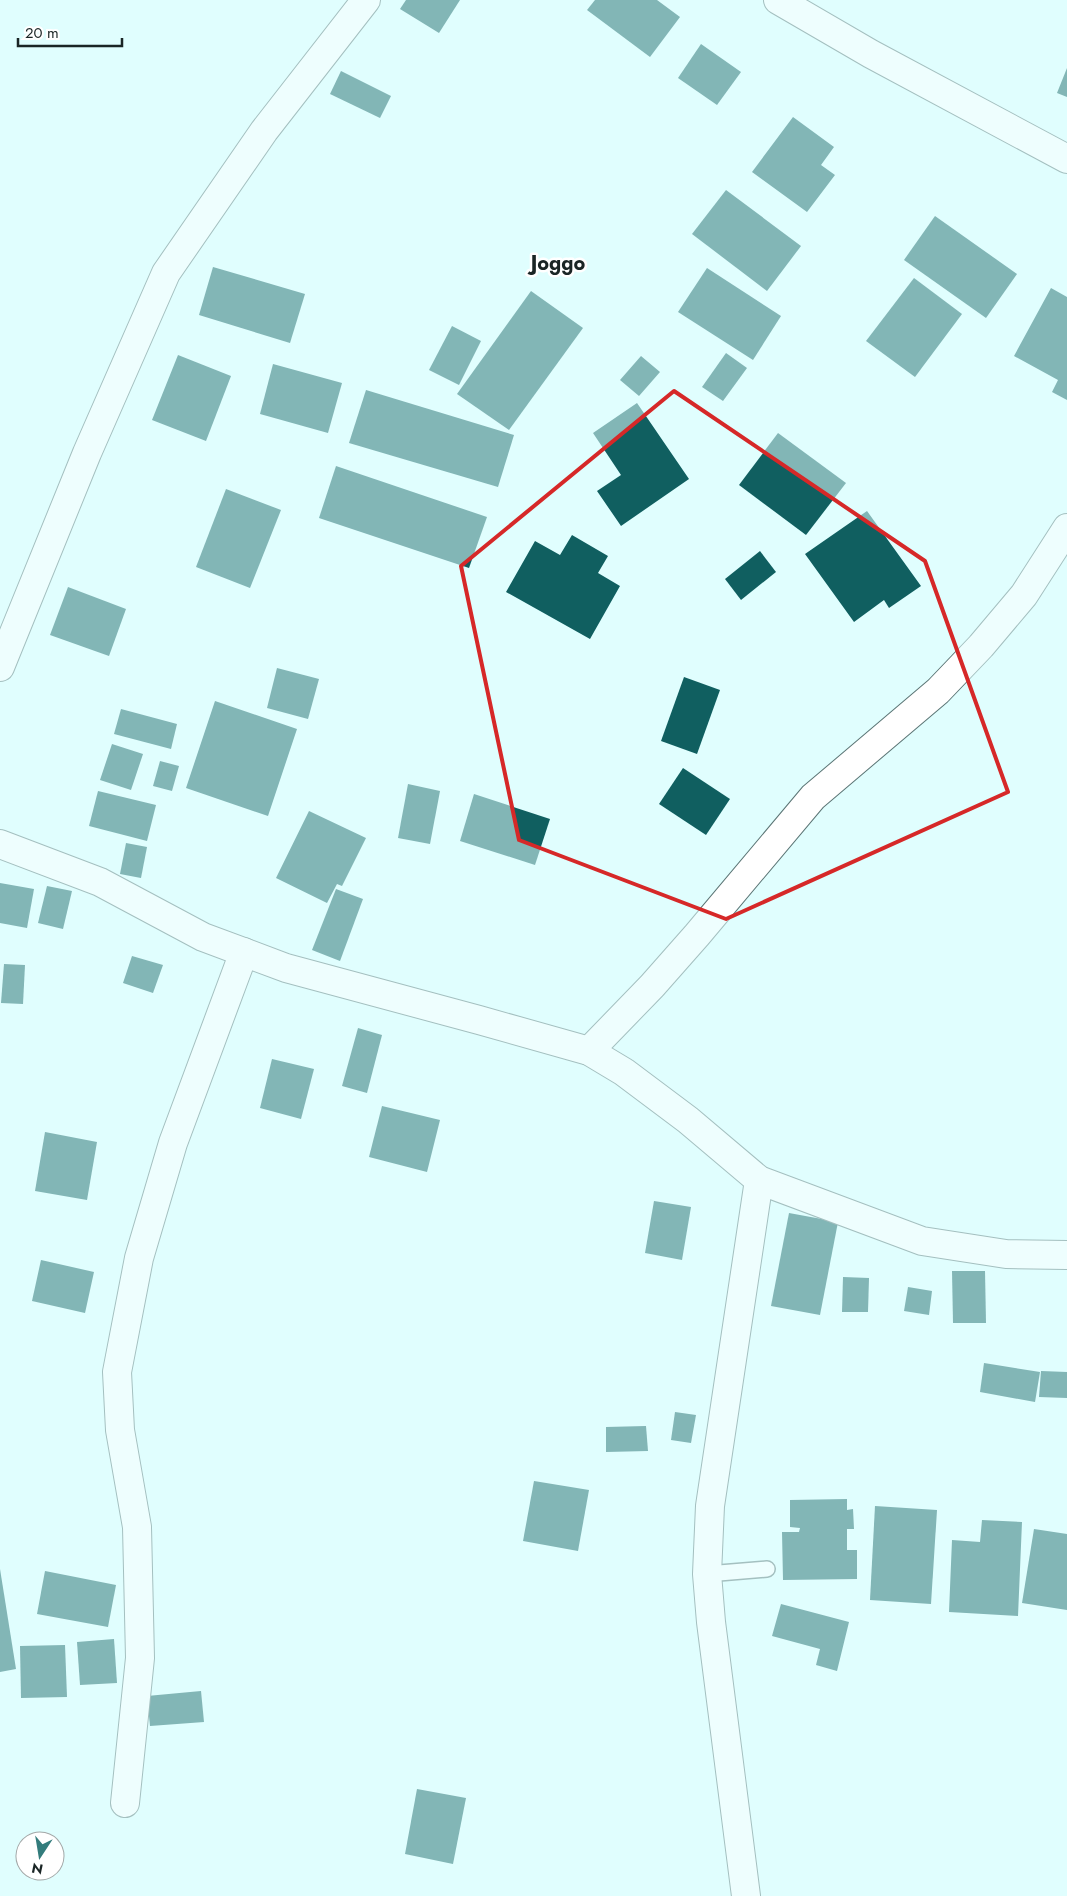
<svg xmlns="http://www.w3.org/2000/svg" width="1067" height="1896" font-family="Jost,sans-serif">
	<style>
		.building { fill: #105f60 }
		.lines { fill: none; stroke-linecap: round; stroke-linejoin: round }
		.service-casing { stroke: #5b7575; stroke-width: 18 }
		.minor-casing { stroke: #5b7575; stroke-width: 30 }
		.service { stroke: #fff; stroke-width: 15 }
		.minor { stroke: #fff; stroke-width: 28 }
		.marked { fill: none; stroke: #d62828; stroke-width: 4; stroke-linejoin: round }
		.labels { text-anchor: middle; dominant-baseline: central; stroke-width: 5; stroke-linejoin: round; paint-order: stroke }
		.quarter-label { font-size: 20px; font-weight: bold; fill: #1a2525; stroke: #fff }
	</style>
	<rect width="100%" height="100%" fill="#e0fefe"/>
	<!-- building -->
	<g class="building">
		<path d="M406,0H460L439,33L400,9Z"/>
		<path d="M595,0H657L680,17L650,57L587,10Z"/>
		<path d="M701,44L741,72L717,105L678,78Z"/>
		<path d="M1067,68V97L1057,93Z"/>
		<path d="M341,71L391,96L380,118L330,94Z"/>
		<path d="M793,117L834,147L821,165L835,175L807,212L752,172Z"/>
		<path d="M726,190L801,246L767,291L692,234Z"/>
		<path d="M935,216L1017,274L986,318L904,260Z"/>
		<path d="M213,267L305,294L290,343L199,315Z"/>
		<path d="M707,268L781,316L753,360L678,312Z"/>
		<path d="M914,278L962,314L915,377L866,341Z"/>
		<path d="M1051,288L1067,297V400L1052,392L1058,380L1014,356Z"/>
		<path d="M531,291L583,328L509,430L457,394Z"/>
		<path d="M452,326L481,341L459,385L429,370Z"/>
		<path d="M726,353L747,368L723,401L702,387Z"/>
		<path d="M178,355L231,376L206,441L152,420Z"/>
		<path d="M641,356L660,372L639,396L620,380Z"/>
		<path d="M273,364L342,383L328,433L260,414Z"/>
		<path d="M366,390L514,435L498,487L349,443Z"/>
		<path d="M637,403L689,479L621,526L597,491L621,475L593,433Z"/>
		<path d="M778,433L846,483L806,535L739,485Z"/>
		<path d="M336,466L487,517L469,568L319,518Z"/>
		<path d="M226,489L281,510L250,588L196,567Z"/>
		<path d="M867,511L921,586L889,608L884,600L854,622L805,554Z"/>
		<path d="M572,535L608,556L598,573L620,586L590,639L506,592L535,541L560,555Z"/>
		<path d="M760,551L776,572L741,600L725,579Z"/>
		<path d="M68,587L126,609L109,656L50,635Z"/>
		<path d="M277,668L319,679L308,719L267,708Z"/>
		<path d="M684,677L720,690L697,754L661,741Z"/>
		<path d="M215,701L297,729L268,816L186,788Z"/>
		<path d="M121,709L177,724L171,749L114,734Z"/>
		<path d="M112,744L143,754L131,790L100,780Z"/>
		<path d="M160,761L179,766L172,791L153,786Z"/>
		<path d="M683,768L730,799L706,835L659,804Z"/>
		<path d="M408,784L440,791L430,844L398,838Z"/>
		<path d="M98,791L156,805L147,841L89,826Z"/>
		<path d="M474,794L550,819L535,865L460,841Z"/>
		<path d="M309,811L366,838L342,886L337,884L327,903L276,878Z"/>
		<path d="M126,843L147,847L141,878L120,874Z"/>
		<path d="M0,883L34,889L27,928L0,923Z"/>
		<path d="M47,886L72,891L63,929L38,923Z"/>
		<path d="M336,889L363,899L340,961L312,950Z"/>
		<path d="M132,956L163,965L153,993L123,983Z"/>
		<path d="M4,964L25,965L23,1004L1,1003Z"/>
		<path d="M358,1028L382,1035L367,1093L342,1086Z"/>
		<path d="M272,1059L314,1069L301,1119L260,1108Z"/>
		<path d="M382,1106L440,1120L427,1172L369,1157Z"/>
		<path d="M45,1132L97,1142L87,1200L35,1191Z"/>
		<path d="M654,1201L691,1207L682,1260L645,1253Z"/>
		<path d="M789,1213L838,1222L820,1315L771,1306Z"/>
		<path d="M41,1260L94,1272L85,1313L32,1301Z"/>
		<path d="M952,1271H985L986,1323H953Z"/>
		<path d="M843,1277L869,1278L868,1312H842Z"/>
		<path d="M908,1287L932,1291L929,1315L904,1311Z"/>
		<path d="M984,1363L1040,1372L1035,1402L980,1392Z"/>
		<path d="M1041,1371L1067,1372V1398L1039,1397Z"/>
		<path d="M675,1412L696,1415L691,1443L671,1440Z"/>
		<path d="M646,1426L648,1451L606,1452V1427Z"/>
		<path d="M534,1481L589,1490L578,1551L523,1541Z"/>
		<path d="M847,1499V1510L853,1509L854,1529H847V1550H857V1579L783,1580L782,1532H799L800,1528L790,1527V1500Z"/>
		<path d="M875,1506L937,1510L931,1604L870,1600Z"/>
		<path d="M982,1520L1022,1522L1018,1616L949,1612L952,1540L980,1542Z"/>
		<path d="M1034,1529L1067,1534V1610L1022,1603Z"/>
		<path d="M0,1569L16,1669L0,1672Z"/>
		<path d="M45,1571L116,1585L108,1627L37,1614Z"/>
		<path d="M781,1604L849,1622L837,1671L816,1665L820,1649L772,1636Z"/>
		<path d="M114,1639L117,1683L80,1685L77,1642Z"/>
		<path d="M65,1645L67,1697L21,1698L20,1646Z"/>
		<path d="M201,1691L204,1722L150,1726L147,1696Z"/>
		<path d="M417,1789L466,1798L453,1864L405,1854Z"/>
	</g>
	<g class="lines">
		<!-- service casing -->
		<g class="service-casing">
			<path id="service" d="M707,1574L767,1569"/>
		</g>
		<!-- minor casing -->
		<g class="minor-casing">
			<g id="minor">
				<path d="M778,0L871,54L1067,159"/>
				<path d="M0,667L87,453L166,273L264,131L366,0"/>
				<path d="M0,844L100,882L203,937L286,968L479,1020L589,1051L624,1072L688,1120L759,1180L922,1241L1006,1254L1067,1255"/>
				<path d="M589,1051L652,986L697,935L813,797L938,691L981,646L1024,595L1067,528"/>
				<path d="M125,1803L140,1658L137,1527L120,1430L117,1372L139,1258L173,1143L244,952"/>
				<path d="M746,1896L711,1622L707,1574L710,1506L759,1180"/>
			</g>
		</g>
		<!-- service -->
		<use href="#service" class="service"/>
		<!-- minor -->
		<use href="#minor" class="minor"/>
	</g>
	<!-- marked area -->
	<path d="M0 0H1067V1896H0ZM674,391L925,561L1008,792L726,919L519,840L461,566Z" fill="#e0fefe" fill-opacity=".55" fill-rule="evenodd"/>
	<path class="marked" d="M674,391L925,561L1008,792L726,919L519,840L461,566Z"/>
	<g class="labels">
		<!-- quarter labels -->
		<g class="quarter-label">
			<text x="558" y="263">Joggo</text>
		</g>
	</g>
	<!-- north arrow -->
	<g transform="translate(40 1856) rotate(192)"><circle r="24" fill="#ffffff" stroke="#a3a8a8"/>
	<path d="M0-4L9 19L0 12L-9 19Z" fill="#337c7c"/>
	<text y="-8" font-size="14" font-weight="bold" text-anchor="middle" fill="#1a2525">N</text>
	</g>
	<!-- scale -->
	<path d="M18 38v8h104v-8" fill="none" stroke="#1a2525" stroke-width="2.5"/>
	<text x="25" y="38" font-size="15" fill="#1a2525" stroke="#ffffff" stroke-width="4" paint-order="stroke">20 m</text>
</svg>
